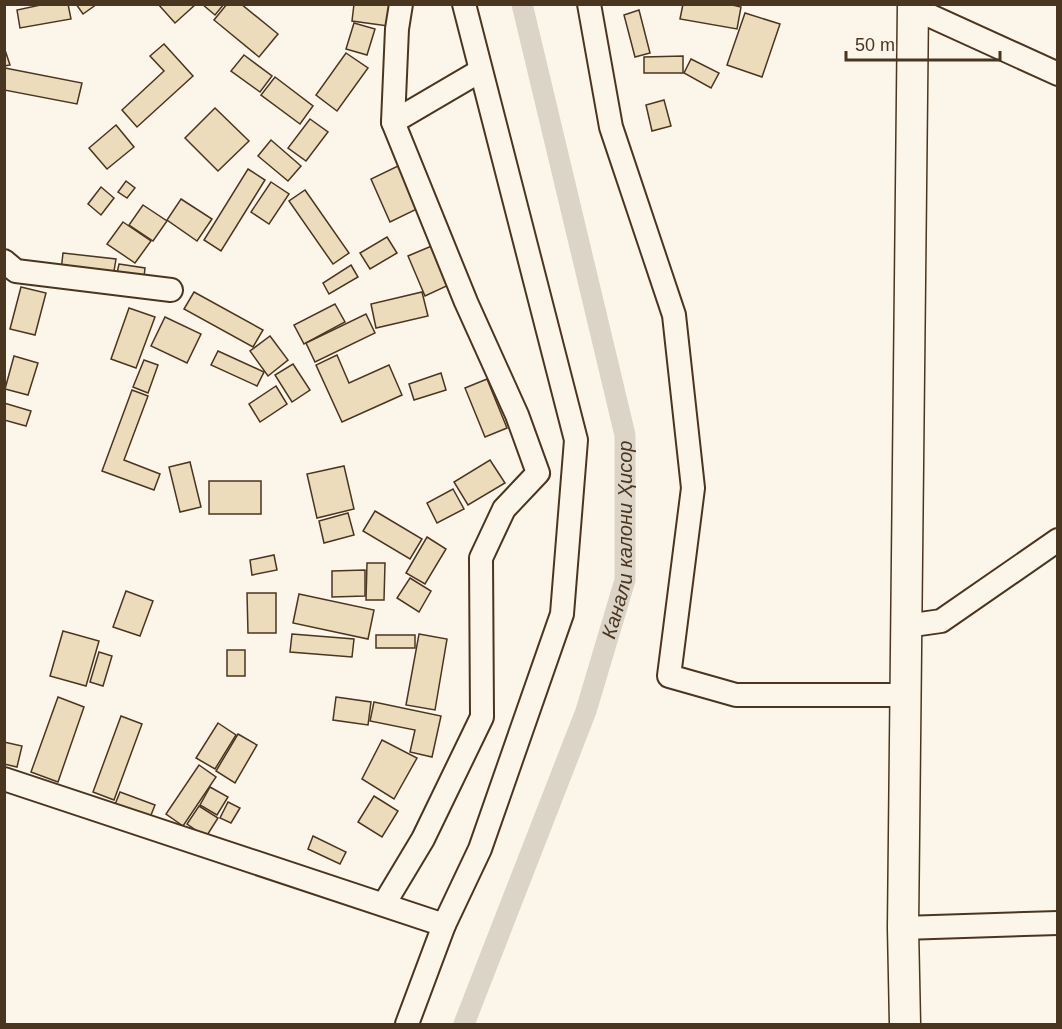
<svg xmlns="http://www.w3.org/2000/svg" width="1062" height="1029" font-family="Arial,sans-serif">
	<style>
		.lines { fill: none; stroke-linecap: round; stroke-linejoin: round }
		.canal { stroke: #dcd4c6; stroke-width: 21 }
		.building { fill: #ecdcbc; stroke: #4a3520; stroke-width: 1.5 }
		.minor-casing { stroke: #4a3520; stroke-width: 26 }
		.major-casing { stroke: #4a3520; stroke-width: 33 }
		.minor { stroke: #fbf6e9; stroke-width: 22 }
		.major { stroke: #fbf6e9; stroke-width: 30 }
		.labels { text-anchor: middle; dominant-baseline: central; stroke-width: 4.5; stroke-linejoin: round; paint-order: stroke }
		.water-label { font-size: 20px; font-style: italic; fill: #4a3520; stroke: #fbf6e9 }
	</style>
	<rect width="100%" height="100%" fill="#fbf6e9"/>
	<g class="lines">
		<!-- canal -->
		<path class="canal" id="s1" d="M464,1024L586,711L625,580V435L522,4"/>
	</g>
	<!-- building -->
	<g class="building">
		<path d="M45,4H68L71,19L20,28L17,10Z"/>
		<path d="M76,4H97L83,14Z"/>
		<path d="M158,4H196L175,23Z"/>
		<path d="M202,4H224L215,15Z"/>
		<path d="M227,4H241L278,34L259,57L214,20Z"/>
		<path d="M354,4H391L388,26L352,21Z"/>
		<path d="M683,4H728L741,7L737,29L680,19Z"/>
		<path d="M639,10L650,53L635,57L624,15Z"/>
		<path d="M745,13L780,24L762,77L727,65Z"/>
		<path d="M354,23L375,29L367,55L346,49Z"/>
		<path d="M164,44L193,76L137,127L122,110L164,71L150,56Z"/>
		<path d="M4,47L10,65L4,66Z"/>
		<path d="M346,53L368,68L337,111L316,95Z"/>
		<path d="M244,55L272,76L260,92L231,71Z"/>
		<path d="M683,56V73H644V57Z"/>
		<path d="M691,59L719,73L711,88L684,73Z"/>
		<path d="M5,68L82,83L77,104L4,90Z"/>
		<path d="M275,77L313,106L300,124L261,95Z"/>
		<path d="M664,100L671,126L652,131L646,105Z"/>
		<path d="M215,108L249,141L218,171L185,138Z"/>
		<path d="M310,119L328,132L306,161L288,148Z"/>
		<path d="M116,125L134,147L107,169L89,148Z"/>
		<path d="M271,140L301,166L288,181L258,156Z"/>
		<path d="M400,165L419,208L390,222L371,179Z"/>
		<path d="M248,169L265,180L221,251L204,240Z"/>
		<path d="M126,181L135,188L127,198L118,192Z"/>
		<path d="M271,182L289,194L269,224L251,212Z"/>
		<path d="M101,187L114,198L101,215L88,204Z"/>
		<path d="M305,190L349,253L333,264L289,201Z"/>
		<path d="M181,199L212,219L197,241L167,220Z"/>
		<path d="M143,205L167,221L153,241L129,225Z"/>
		<path d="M123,222L151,241L135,263L107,244Z"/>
		<path d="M387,237L397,253L370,269L360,253Z"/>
		<path d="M434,245L451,284L425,296L408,256Z"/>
		<path d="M63,253L116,259L113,277L61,271Z"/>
		<path d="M119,264L145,268L144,277L117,273Z"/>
		<path d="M351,265L358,277L329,294L323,283Z"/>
		<path d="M21,287L46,293L35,335L10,329Z"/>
		<path d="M194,292L263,330L253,347L184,309Z"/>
		<path d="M422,292L428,316L376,328L371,304Z"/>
		<path d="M335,304L345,322L304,344L294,325Z"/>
		<path d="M129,308L155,317L136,368L111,359Z"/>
		<path d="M366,314L375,333L315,362L306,343Z"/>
		<path d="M165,317L201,334L187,363L151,346Z"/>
		<path d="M270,336L288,360L268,376L250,351Z"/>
		<path d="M218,351L264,372L257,386L211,365Z"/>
		<path d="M337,355L349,383L389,365L402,395L342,422L316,365Z"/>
		<path d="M14,356L38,363L28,395L5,389Z"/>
		<path d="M144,360L158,365L148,393L133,387Z"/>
		<path d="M293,364L310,390L292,402L275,375Z"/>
		<path d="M441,373L446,390L414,400L409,384Z"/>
		<path d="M487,379L507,428L485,437L465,388Z"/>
		<path d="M276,386L287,404L260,422L249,404Z"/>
		<path d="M132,390L148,396L124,460L160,474L154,490L102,471Z"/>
		<path d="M4,403L31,411L26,426L4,420Z"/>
		<path d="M490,460L505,483L468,505L454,482Z"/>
		<path d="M190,462L201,507L180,512L169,467Z"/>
		<path d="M344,466L354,509L317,518L307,474Z"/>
		<rect x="209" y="481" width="52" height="33"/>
		<path d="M453,489L464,509L437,523L427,503Z"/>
		<path d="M375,511L422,539L410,559L363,531Z"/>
		<path d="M348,513L354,535L324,543L319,521Z"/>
		<path d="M427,537L446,549L425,584L406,573Z"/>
		<path d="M274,555L277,570L252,575L250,560Z"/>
		<path d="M367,563H385L384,600H366Z"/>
		<path d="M365,570V596L332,597V571Z"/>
		<path d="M410,578L431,591L419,612L397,598Z"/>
		<path d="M126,591L153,601L140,636L113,627Z"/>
		<path d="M247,593H276V633H248Z"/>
		<path d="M299,594L374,610L368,639L293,623Z"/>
		<path d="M63,631L99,641L86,686L50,676Z"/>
		<path d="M292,634L354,639L352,657L290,652Z"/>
		<path d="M419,634L447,639L435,710L406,705Z"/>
		<rect x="376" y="635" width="39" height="13"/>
		<rect x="227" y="650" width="18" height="26"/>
		<path d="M99,652L112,656L103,686L90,682Z"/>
		<path d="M58,697L84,707L58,782L31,772Z"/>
		<path d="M336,697L371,702L368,725L333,720Z"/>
		<path d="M374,702L441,716L432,757L410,752L415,730L370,721Z"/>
		<path d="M121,716L142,724L114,800L93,792Z"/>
		<path d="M218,723L236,735L215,769L196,758Z"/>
		<path d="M238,734L257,745L235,783L216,771Z"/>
		<path d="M382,740L417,758L394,799L362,779Z"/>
		<path d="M4,742L22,746L17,767L4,764Z"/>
		<path d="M199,765L216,777L183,826L166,814Z"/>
		<path d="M210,787L228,797L217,815L200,805Z"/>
		<path d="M120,792L155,805L149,820L114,807Z"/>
		<path d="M374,796L398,811L382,837L358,822Z"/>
		<path d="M228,802L240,808L231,823L220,818Z"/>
		<path d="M199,806L218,818L206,837L187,824Z"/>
		<path d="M313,836L346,852L340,864L308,849Z"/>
	</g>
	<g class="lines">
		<!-- minor casing -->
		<g class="minor-casing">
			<g id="minor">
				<path d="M589,4L611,127L674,315L693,488L669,676L736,695H905"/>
				<path d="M913,8L1058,74"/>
				<path d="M393,122L480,71"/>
				<path d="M4,261L16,271L171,290"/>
				<path d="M906,626L941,621L1058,540"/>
				<path d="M4,779L444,925L407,1024"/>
				<path d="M384,904L423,839L482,717L481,558L504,509L538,473L517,415L466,302L393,122L397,29L401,4"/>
				<path d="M444,925L480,849L562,614L576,440L464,4"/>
				<path d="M903,928L1058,923"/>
			</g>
		</g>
		<!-- major casing -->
		<g class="major-casing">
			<path id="major" d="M905,1024L903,928L913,4"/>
		</g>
		<!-- minor -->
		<use href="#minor" class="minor"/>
		<!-- major -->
		<use href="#major" class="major"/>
	</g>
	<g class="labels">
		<!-- water labels -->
		<g class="water-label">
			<text stroke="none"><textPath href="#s1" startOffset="512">Канали калони Ҳисор</textPath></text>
		</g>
	</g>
	<!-- border -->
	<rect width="1062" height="1029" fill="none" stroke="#4a3520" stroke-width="12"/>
	<!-- scale -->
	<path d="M846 51v9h154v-9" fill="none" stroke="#4a3520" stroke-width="3"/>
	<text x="855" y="51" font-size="18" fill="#4a3520" stroke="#fbf6e9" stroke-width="4.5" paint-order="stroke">50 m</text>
</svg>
